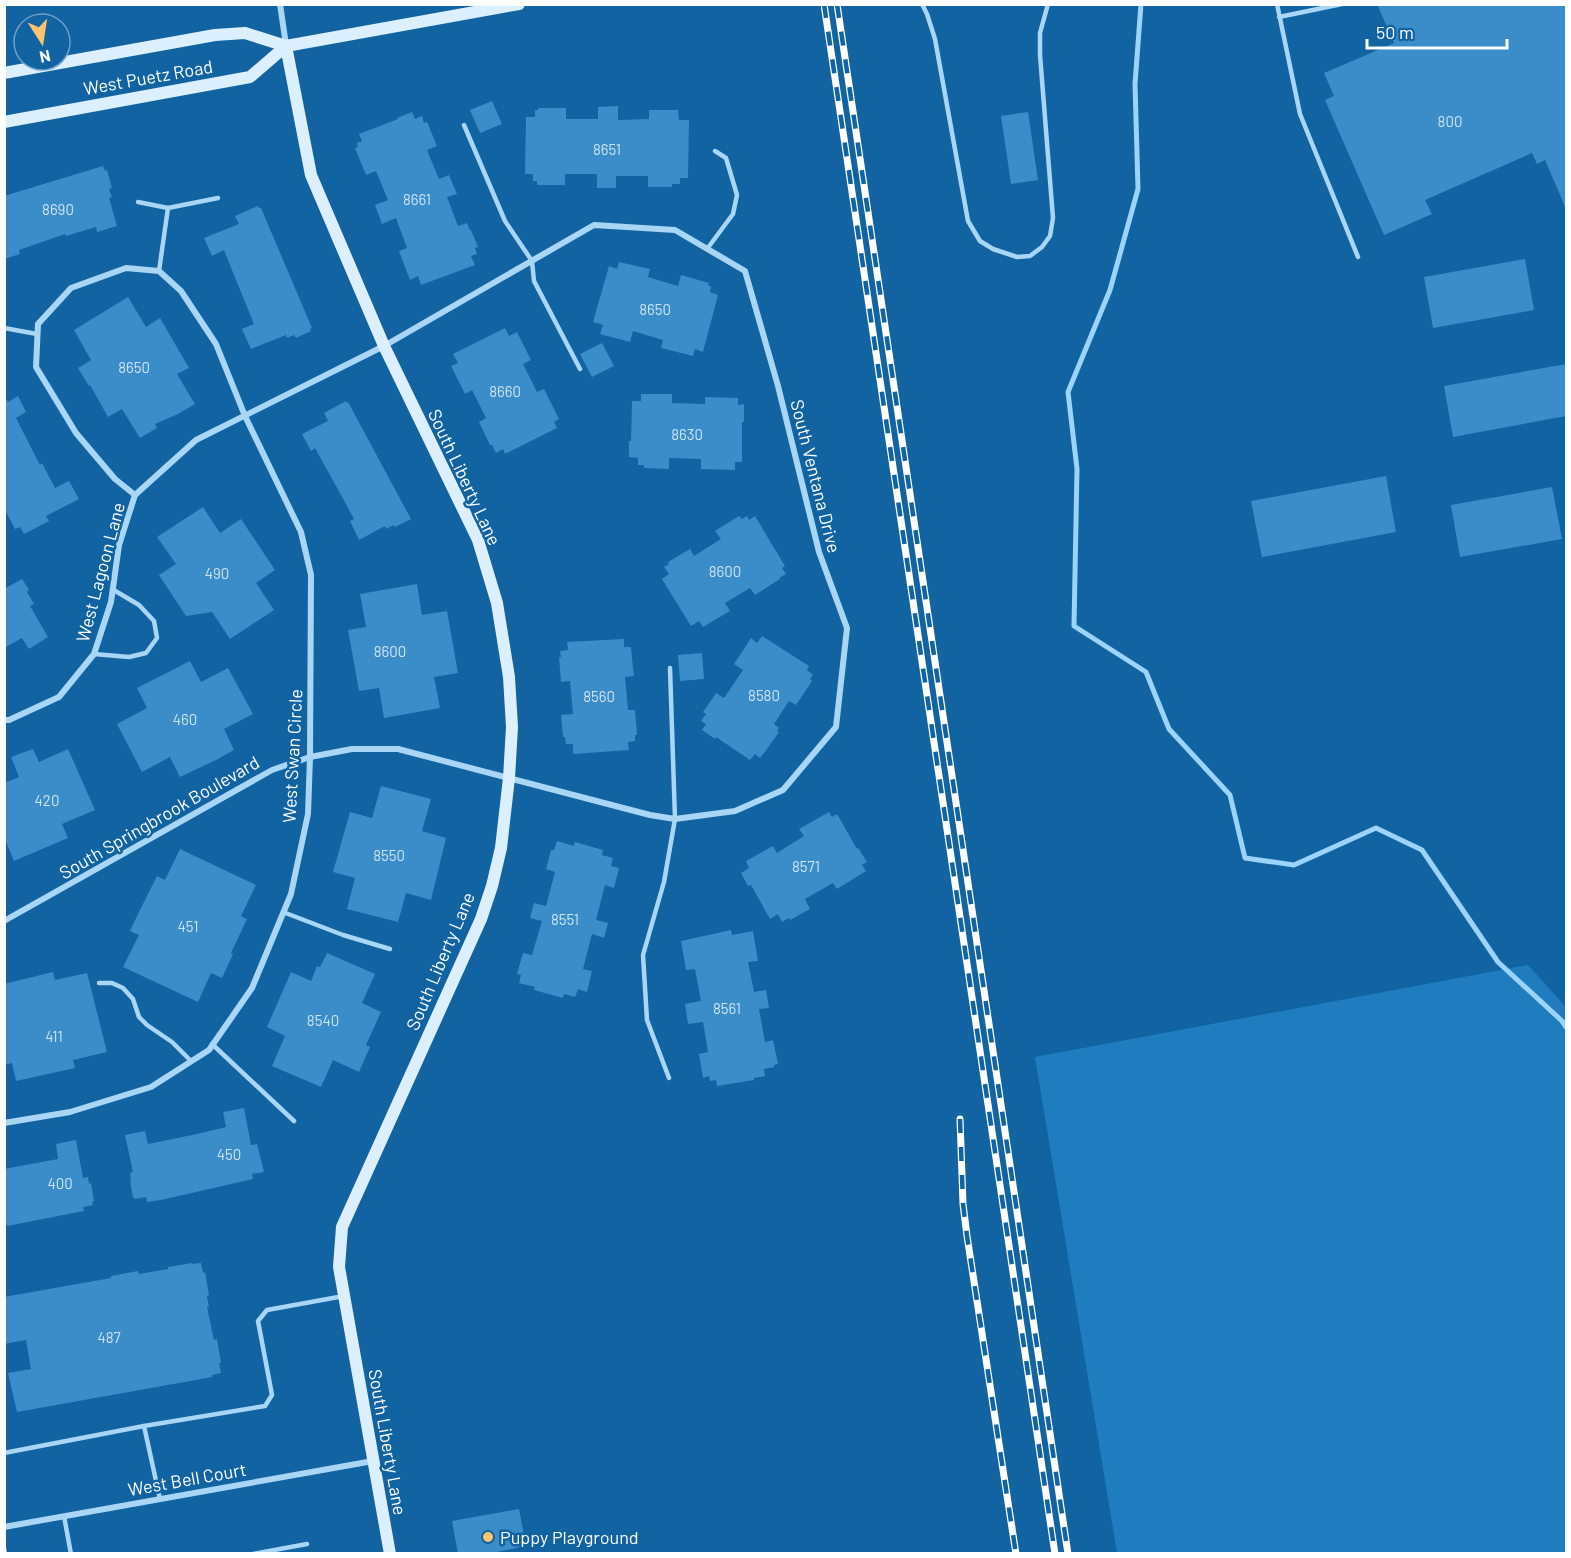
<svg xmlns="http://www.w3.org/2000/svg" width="1571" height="1558" font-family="Barlow,sans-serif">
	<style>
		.green { fill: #1f7dbf }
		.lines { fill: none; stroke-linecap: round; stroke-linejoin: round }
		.stream { stroke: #9cd3f8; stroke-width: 5 }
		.building { fill: #3a8dc8 }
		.lane { stroke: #aad6f5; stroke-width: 4.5 }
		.street { stroke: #aad6f5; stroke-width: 6 }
		.secondary { stroke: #dbeffe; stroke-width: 12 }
		.rail-casing { stroke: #fff; stroke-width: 7 }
		.rail { stroke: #1163a2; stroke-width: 4.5; stroke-dasharray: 14; stroke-linecap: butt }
		.poi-dot { fill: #ffc26e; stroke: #1163a2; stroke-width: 2 }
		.labels { text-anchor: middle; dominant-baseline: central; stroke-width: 5; stroke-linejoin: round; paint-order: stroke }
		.number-label { font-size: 15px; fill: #cee2f1 }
		.street-label { font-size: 18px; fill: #fff; stroke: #1163a2 }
		.poi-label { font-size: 18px; fill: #fff; stroke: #1163a2; text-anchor: start }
	</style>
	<rect width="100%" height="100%" fill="#1163a2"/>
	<!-- green -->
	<path class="green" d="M1528,965L1566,1007V1553H1117L1035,1057Z"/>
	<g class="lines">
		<!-- stream -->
		<path class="stream" d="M1141,4L1135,84L1138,189L1110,290L1068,392L1077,469L1074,626L1146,672L1169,729L1230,795L1245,858L1294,865L1376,828L1422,850L1498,962L1562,1021L1566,1027"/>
	</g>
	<!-- building -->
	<g class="building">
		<path d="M1377,4H1566V209L1545,160L1537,164L1532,153L1425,200L1432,214L1384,235L1325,100L1334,96L1324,73L1394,43Z"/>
		<path d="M492,101L502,124L480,133L470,110Z"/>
		<path d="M618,106V120L649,119V110H678L679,120H689L688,178H680V184H672V187H648V176H616V188H597V174H565V185H537V181H533V174H525L526,117H535V110H538V108H566V119H598V107Z"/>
		<path d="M412,112L415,119L422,116L424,123L427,122L437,146L427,150L439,179L449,175L457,194L447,197L458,226L467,223L470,230H471L478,247L475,248L477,254L471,256L475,265L421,285L418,276L410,280L399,251L407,248L396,218L382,224L375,205L388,200L376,171L366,175L355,148L358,147L357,143L362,141L359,134L398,119L397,118Z"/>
		<path d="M1028,112L1038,180L1011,184L1001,116Z"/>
		<path d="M103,166L105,171L107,170L112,188L109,189L112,197L109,198L117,226L97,232L96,227L66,236L65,234L19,250L20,254L4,259V196Z"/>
		<path d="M258,206L259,208H261L312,328L310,329L311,331L296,338L294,335L287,338L286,335L251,349L242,329L254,324L234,275L224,250L212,256L204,238L239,224L235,216Z"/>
		<path d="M1525,259L1534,310L1433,328L1424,277Z"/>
		<path d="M619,262L650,269L648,277L678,286L681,275L709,283L708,286H711L710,292L718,295L703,352L695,349L693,356L661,348L663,340L633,331L630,342L600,334L603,325L593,322L609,266L617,269Z"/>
		<path d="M128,297L146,327L160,318L189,368L177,374L195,404L178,414L155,424L157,428L140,438L122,409L108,417L90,385L89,386L78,368L91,360L74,330Z"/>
		<path d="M505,328L509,336L517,332L531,360L523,364L537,392L544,389L559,419L554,422L557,428L505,454L503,449L496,453L492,445H490L479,422L486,418L472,390L465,394L451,366L458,363L453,354Z"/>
		<path d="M602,343L614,366L592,377L580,354Z"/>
		<path d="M1566,364V416L1453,437L1444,386Z"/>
		<path d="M641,394H672V403L705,404V397L738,398V405L744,404V422H742V462H735V470L701,469V459L669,458V469L644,468V465H638V458L629,457V441H631L632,401H641Z"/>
		<path d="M4,396L8,402L18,396L26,412L16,418L40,465L42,463L55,488L69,481L79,499L46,516L49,521L24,534L20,527L15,529L4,508Z"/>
		<path d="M346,401L347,403L348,402L411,519L395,527L394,525L386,529L385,526L359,540L350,521L354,519L341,495L315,448L311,451L302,434L328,421L324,413Z"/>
		<path d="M1386,476L1396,532L1262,557L1251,501Z"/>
		<path d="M1552,487L1562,539L1460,557L1451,505Z"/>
		<path d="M203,507L220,533L241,519L275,570L256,583L274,610L230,639L212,612L186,616L159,575L176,564L157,537Z"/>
		<path d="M739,516L742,519L747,516L749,520L755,516L785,566L782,568L786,574L779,578L780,579L755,595L750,588L725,603L730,611L703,627L699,621L691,626L662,579L669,574L664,567L669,564L668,562L690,549L694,556L721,539L715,531Z"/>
		<path d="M22,579L29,590L27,592L34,604L30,606L48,637L29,649L22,638L4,648V589Z"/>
		<path d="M417,584L422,615L447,611L458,673L434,677L440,708L384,718L379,688L359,691L348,630L366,627L360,594Z"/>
		<path d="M762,636L809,666L807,670L813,675L810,679L812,681L796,705L789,701L774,724L779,728L777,731L779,732L764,753L760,758L755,754L750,760L716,737L715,739L702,730L706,724L701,721L706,714L703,712L716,693L724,698L743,670L734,664L751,638L757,643Z"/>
		<path d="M624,639V647H631L632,659L634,676L625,677L628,710H635L637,735H635V741L628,742L629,750L573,754V744H566L565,737H563L561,715L573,714L570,681L561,682L559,657H561L560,651L568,650L567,642Z"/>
		<path d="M702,653L704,679L680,681L678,655Z"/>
		<path d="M190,661L201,682L228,668L253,714L224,729L234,750L216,760L180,777L170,757L142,772L117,724L147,708L137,688Z"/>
		<path d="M33,749L39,762L68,749L95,810L62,824L68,838L14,861L4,837V783L19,777L11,757Z"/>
		<path d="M381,786L431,799L422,831L446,838L431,900L406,893L398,922L347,909L355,878L333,872L350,812L372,818Z"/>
		<path d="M829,812L832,817L837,814L857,849L858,848L867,862L862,865L866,871L837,889L833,883L805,899L810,909L790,920L789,918L782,922L778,914L770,919L751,885L748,886L741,873L749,868L746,861L773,846L777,853L804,836L799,829Z"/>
		<path d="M557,841L574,846L575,842L603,850L602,855L613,858L611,866L619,868L614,888L605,885L596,920L608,923L604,938L592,934L583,969L592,971L587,992L578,989L575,997L564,994L563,998L534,990L535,987L519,983L521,975L517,974L523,953L532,955L542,921L530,918L534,903L546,906L555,872L546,869L551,850H554Z"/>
		<path d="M180,849L256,885L241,916L247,919L231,953L233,954L222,978L211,973L198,1002L123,967L139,935L130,931L139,912L157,876L165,880Z"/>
		<path d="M731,930L732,935L753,931L758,961L748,962L754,992L766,990L769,1008L759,1009L765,1042L773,1040L778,1064L774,1065V1067L764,1069L765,1076L754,1078V1080L717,1086L716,1080L710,1081L709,1076L703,1078L699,1054L708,1052L703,1022L688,1024L685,1004L701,1001L695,969L686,970L681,941Z"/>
		<path d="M327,953L375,974L362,1003L381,1012L366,1045L370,1047L359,1072L333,1060L321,1087L272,1066L285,1036L267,1027L291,972L311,981L317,966L320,967Z"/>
		<path d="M53,972L55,980L87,973L107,1052L73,1060L75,1068L16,1081L12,1063L4,1065V984Z"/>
		<path d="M244,1108L251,1145L257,1144L264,1172L252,1174L253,1179L161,1200L147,1202L146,1197L135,1199V1198H133L130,1181H131L130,1173L133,1172L125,1135L145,1131L148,1144L197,1134L226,1127L223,1112Z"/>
		<path d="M76,1140L83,1178L88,1177L89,1184L91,1183L94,1201L92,1202L93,1205L83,1207L84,1211L7,1226L4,1216V1169L58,1159L56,1144Z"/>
		<path d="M192,1263V1264L201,1263L203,1273L205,1272L209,1295L207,1296L209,1307H207L214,1340L217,1339L221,1363H219L221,1373L212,1375V1377L179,1383L17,1412L8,1373L31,1369L26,1340L4,1344V1297L111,1278V1276L138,1271L139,1274L168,1269V1267Z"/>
		<path d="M519,1509L526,1546L487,1554H458L452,1521Z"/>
	</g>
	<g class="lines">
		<!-- lane -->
		<g class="lane">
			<path d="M922,4L927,14L935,39L968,221L980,241L993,249L1017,257L1030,256L1042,247L1050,236L1053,218L1040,55V33L1048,4"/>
			<path d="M1277,4L1300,114L1358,257"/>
			<path d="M1279,17L1342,4"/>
			<path d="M464,125L505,221L532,261L534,281L580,369"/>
			<path d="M138,202L168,208L218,198"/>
			<path d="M707,249L733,214L737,195L726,158L715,151"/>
			<path d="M159,271L168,208"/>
			<path d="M4,328L37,334"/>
			<path d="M94,654L129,657L146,653L157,638L154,621L139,605L112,589"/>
			<path d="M283,912L343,935L390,949"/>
			<path d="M99,983H112L123,988L133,999L139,1017L147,1025L172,1042L191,1061"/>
			<path d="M212,1044L294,1121"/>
			<path d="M669,1078L647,1020L643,955L664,882L675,819L670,668"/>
			<path d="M4,1453L144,1426"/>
			<path d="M160,1499L144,1426L265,1406L272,1395L258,1321L267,1310L344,1296"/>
			<path d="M64,1516L71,1554"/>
			<path d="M4,1548L5,1554"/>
			<path d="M253,1554L307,1544"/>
		</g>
		<!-- street -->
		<g class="street">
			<path d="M280,4L286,45"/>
			<path d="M4,720H9L59,697L94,654L111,602L119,545L135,495L196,440L384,346L594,225L675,230L745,271L778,386L819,552L847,628L836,727L783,790L735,811L675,819L650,815L398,749H352L310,757L272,770L4,921"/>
			<path d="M4,1123L70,1112L151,1087L209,1050L252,988L291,894L308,814L310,757L311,575L301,532L245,416L216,344L181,291L159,271L126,268L71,288L38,324L36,367L76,433L115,479L135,495"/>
			<path d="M4,1527L373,1461"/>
		</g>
		<!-- secondary -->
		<g class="secondary">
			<path d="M286,46L311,175L384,346L478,540L497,603L509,677L512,727L509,778L501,848L492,886L481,919L342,1227L339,1267L390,1554"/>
			<path d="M4,73L215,35L245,33L286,46L519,4"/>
			<path d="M4,122L250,77L286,46"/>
		</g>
		<!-- rail casing -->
		<g class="rail-casing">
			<g id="rail">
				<path d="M824,4L1055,1554"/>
				<path d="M837,4L1068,1554"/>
				<path d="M960,1119L963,1204L967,1236L1016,1554"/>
			</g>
		</g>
		<!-- rail -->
		<use href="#rail" class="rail"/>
	</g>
	<!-- markers -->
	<circle class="poi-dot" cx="488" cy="1537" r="6"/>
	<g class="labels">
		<!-- number labels -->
		<g class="number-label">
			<text x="1450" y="121">800</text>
			<text x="607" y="149">8651</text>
			<text x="417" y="199">8661</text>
			<text x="58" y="209">8690</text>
			<text x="655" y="309">8650</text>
			<text x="134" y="367">8650</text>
			<text x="505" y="391">8660</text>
			<text x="687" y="434">8630</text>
			<text x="725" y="571">8600</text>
			<text x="217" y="573">490</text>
			<text x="390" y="651">8600</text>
			<text x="764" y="695">8580</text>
			<text x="599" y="696">8560</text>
			<text x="185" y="719">460</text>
			<text x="47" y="800">420</text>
			<text x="389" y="855">8550</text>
			<text x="806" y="866">8571</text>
			<text x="565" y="919">8551</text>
			<text x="188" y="926">451</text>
			<text x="727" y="1008">8561</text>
			<text x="323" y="1020">8540</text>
			<text x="54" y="1036">411</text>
			<text x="229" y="1154">450</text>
			<text x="60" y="1183">400</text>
			<text x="109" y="1337">487</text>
		</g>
		<!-- street labels -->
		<g class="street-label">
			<text transform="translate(148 77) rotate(-10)">West Puetz Road</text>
			<text transform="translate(816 476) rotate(76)">South Ventana Drive</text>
			<text transform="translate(465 477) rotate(65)">South Liberty Lane</text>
			<text transform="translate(100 572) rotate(-75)">West Lagoon Lane</text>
			<text transform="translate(292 756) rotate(-87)">West Swan Circle</text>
			<text transform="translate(159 817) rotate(-30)">South Springbrook Boulevard</text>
			<text transform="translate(440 961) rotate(-67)">South Liberty Lane</text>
			<text transform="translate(388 1442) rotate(80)">South Liberty Lane</text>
			<text transform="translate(187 1479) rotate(-10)">West Bell Court</text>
		</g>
		<!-- poi labels -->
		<g class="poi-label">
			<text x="500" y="1537">Puppy Playground</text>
		</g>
	</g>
	<!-- border -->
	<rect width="1571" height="1558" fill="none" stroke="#ffffff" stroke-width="12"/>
	<!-- north arrow -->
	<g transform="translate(42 42) rotate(168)"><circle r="28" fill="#1163a2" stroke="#70a1c7" stroke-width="1.5"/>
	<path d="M0-4.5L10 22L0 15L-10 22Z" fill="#ffc26e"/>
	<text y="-9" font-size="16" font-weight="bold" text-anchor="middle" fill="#ffffff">N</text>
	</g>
	<!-- scale -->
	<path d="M1367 39v9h140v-9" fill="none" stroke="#ffffff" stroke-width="3"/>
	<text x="1376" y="39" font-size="18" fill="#ffffff" stroke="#1163a2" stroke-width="4.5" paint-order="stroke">50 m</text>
</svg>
